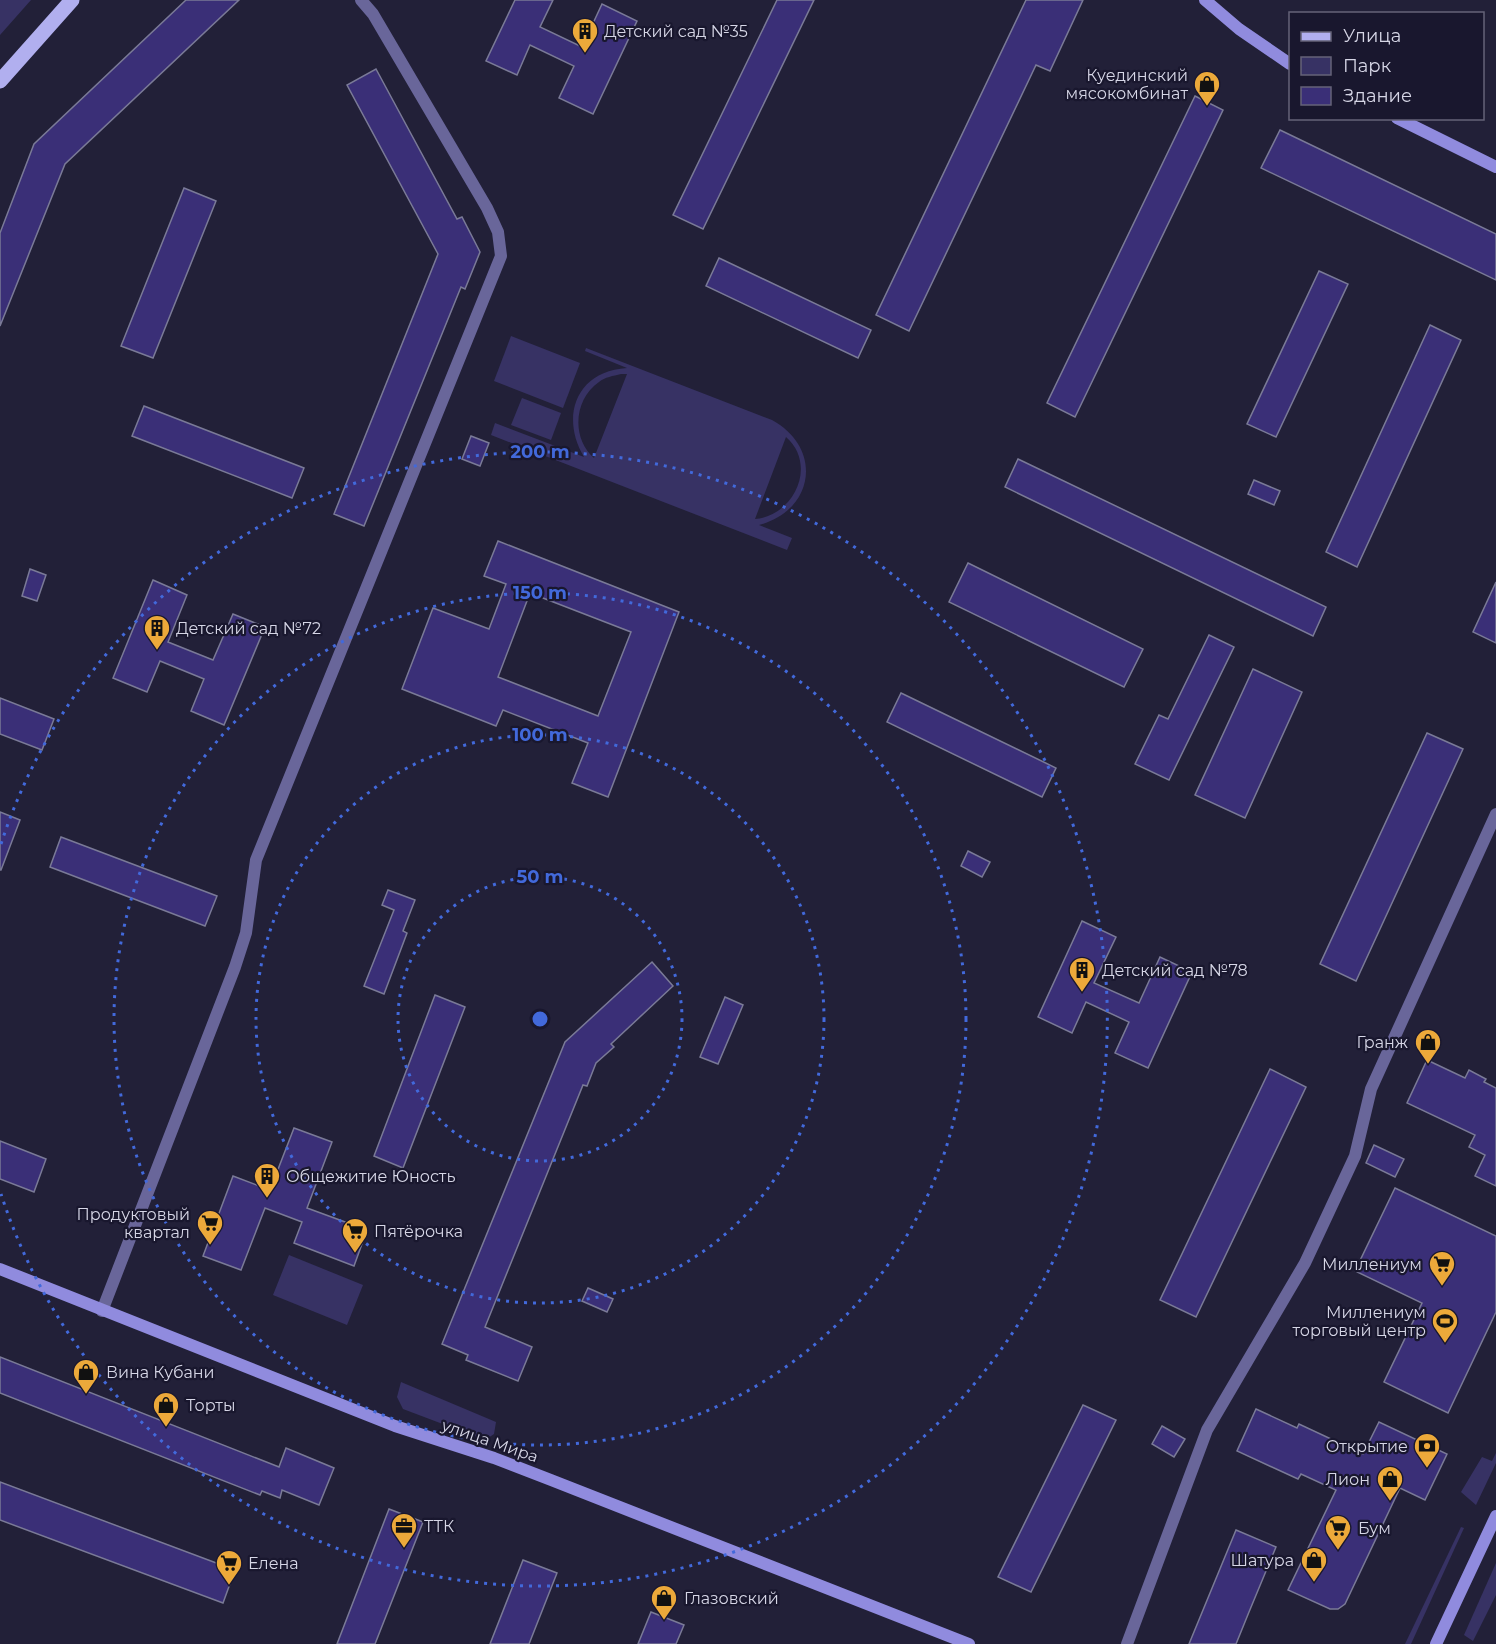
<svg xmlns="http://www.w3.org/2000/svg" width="1496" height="1644" font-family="Montserrat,sans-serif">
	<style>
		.green { fill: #373264; fill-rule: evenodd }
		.building { fill: #3a2f77; stroke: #7a7a97; stroke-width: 1.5; fill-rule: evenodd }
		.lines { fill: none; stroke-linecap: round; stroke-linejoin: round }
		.street { stroke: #69669a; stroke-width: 12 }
		.secondary { stroke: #908bde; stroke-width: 12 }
		.primary { stroke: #b1afef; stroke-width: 15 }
		.ring { fill: none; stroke: #4269db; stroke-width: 3; stroke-dasharray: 3 6 }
		.labels { text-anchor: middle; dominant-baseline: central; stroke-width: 4.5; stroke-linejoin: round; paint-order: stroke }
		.poi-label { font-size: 16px; fill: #d6d6e6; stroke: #19172e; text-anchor: start }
		.street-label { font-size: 16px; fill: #d6d6e6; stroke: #19172e }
		.centre { fill: #4269db; stroke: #19172e; stroke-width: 3 }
		.ring-label { font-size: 18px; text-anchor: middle; font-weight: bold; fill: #4269db; stroke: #19172e; stroke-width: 4.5; stroke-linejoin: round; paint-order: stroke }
	</style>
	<rect width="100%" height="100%" fill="#222038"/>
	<!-- green -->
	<g class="green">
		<path d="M0,0H31L0,35Z"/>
		<path d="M511,336L580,363L563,408L494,381Z"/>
		<path d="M586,348L772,420C823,448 815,510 759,525L792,538L787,550L491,435L495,423L584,457C560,417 576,371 627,368L585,351ZM621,374H627L594,458C571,438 574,399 599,382C605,377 613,376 621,374ZM786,437C818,465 794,516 755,519Z"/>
		<path d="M522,398L561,413L551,440L511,425Z"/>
		<path d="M289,1255L363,1285L347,1325L273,1295Z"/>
		<path d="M401,1382L496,1422L494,1434L485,1440L403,1409L397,1397Z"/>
		<path d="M1496,1453V1463L1476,1505L1461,1492L1482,1457L1492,1461Z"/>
		<path d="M1461,1527L1464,1528L1411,1644H1405Z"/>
		<path d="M1496,1563V1595L1473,1641L1464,1635Z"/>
	</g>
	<!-- building -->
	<g class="building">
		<path d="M186,0H239L65,164L0,326V233L34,144Z"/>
		<path d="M515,0H553L540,27L582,47L602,4L637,21L593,114L559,98L574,66L530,45L517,75L486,61Z"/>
		<path d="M777,0H814L703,229L673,215Z"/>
		<path d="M1026,0H1083L1050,71L1036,65L909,331L876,315Z"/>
		<path d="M376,69L457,219L462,217L480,252L465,289L461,287L364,526L334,514L438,254L347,85Z"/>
		<path d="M1195,96L1223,110L1075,417L1047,403Z"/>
		<path d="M1280,130L1496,234V280L1261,168Z"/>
		<path d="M184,188L216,201L153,358L121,346Z"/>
		<path d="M719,258L871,330L858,358L706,286Z"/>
		<path d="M1319,271L1348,284L1276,437L1247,424Z"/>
		<path d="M1430,325L1461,340L1357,567L1326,552Z"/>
		<path d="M144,406L304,468L292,498L132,436Z"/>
		<path d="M471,436L489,443L480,466L462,459Z"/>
		<path d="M1018,459L1326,607L1313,636L1005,487Z"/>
		<path d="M1254,480L1280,491L1274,505L1248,494Z"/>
		<path d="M498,541L679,612L608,797L572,783L588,743L503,710L496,726L402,689L433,608L489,629L506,584L484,576ZM530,593L631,632L598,716L498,677Z"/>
		<path d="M968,563L1143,649L1124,687L949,602Z"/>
		<path d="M30,569L46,575L37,601L22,596Z"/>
		<path d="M153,580L187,595L168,642L213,660L233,614L265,627L224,725L191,711L204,679L160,661L147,692L113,678Z"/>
		<path d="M1496,582V643L1473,632Z"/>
		<path d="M1209,635L1234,647L1169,780L1135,764L1159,715L1168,719Z"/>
		<path d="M1253,669L1302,692L1245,818L1195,795Z"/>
		<path d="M901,693L1056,768L1042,797L887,722Z"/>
		<path d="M0,698L54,719L42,750L0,734Z"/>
		<path d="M1427,733L1463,749L1356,981L1320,964Z"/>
		<path d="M0,812L20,820L1,870H0Z"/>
		<path d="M61,837L217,896L205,926L50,867Z"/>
		<path d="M968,851L990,862L982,877L961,866Z"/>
		<path d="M388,890L415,900L403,931L407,933L384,994L364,986L394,910L382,905Z"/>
		<path d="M1082,921L1116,937L1094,983L1139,1003L1160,957L1192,972L1148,1068L1115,1053L1129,1022L1086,1002L1072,1033L1038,1017Z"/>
		<path d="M652,962L673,986L611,1044L614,1047L596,1063L587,1086L583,1085L485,1327L532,1347L518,1381L466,1360L468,1355L442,1344L565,1042Z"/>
		<path d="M435,995L465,1007L403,1168L374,1156Z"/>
		<path d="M725,997L743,1005L718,1064L700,1057Z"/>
		<path d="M1427,1060L1465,1078L1469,1070L1486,1079L1484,1082L1496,1088V1186L1475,1176L1485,1155L1469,1147L1475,1135L1407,1103Z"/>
		<path d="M1270,1069L1306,1087L1196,1317L1160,1300Z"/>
		<path d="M294,1128L332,1142L307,1208L367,1230L354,1266L294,1243L302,1222L265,1208L241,1270L203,1256L233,1176L270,1190Z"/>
		<path d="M0,1141L46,1159L34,1192L0,1179Z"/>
		<path d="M1374,1145L1404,1159L1395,1177L1366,1163Z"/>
		<path d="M1395,1188L1496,1236V1312L1448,1413L1384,1382L1422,1303L1355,1271Z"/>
		<path d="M588,1288L613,1299L607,1312L582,1301Z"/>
		<path d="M0,1357L279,1467L286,1448L334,1468L319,1505L282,1490L280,1498L262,1491L260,1495L0,1393Z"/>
		<path d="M1083,1405L1116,1420L1031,1592L998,1577Z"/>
		<path d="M1256,1409L1297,1428L1299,1424L1363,1454L1379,1422L1447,1454L1425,1500L1400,1488L1345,1604L1338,1609H1330L1288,1590L1336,1490L1301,1474L1298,1479L1237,1451Z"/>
		<path d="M1162,1426L1185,1439L1174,1457L1152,1444Z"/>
		<path d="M0,1482L235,1570L223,1603L0,1520Z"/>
		<path d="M389,1509L423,1522L375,1644H337Z"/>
		<path d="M1236,1530L1276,1547L1249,1612L1236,1644H1189Z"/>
		<path d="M523,1560L557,1573L529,1644H490Z"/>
		<path d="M651,1612L684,1625L676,1644H638Z"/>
	</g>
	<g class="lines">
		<!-- street -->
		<g class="street">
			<path d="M102,1311L235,967L246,933L256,860L501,256L498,232L487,208L373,14L361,0"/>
			<path d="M1127,1644L1207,1430L1305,1263L1355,1156L1371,1089L1496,814"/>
		</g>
		<!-- secondary -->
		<g class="secondary">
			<path d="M1205,0L1239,29L1290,64"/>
			<path d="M1397,118L1496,167"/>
			<path d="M0,1269L395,1426L494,1458L551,1480L969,1644"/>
			<path d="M1436,1644L1496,1516"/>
		</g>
		<!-- primary -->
		<path class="primary" d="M0,81L72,0"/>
	</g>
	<!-- distance rings -->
	<g class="ring">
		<circle cx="540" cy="1019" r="142"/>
		<circle cx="540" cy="1019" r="284"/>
		<circle cx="540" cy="1019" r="426"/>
		<path d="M1 844A567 567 0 1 1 1 1194"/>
	</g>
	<!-- icons -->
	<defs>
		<g id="building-pin" transform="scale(1.35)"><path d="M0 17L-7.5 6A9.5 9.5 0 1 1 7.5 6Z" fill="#eca93a" stroke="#19172e"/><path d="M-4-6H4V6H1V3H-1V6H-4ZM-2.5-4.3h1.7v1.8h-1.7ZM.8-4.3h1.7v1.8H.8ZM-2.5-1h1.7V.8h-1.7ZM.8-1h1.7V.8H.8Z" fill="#111"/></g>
		<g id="shop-pin" transform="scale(1.35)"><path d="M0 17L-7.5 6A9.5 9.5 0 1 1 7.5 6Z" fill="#eca93a" stroke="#19172e"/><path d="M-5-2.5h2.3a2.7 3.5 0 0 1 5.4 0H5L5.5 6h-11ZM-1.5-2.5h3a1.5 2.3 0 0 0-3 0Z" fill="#111"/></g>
		<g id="supermarket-pin" transform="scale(1.35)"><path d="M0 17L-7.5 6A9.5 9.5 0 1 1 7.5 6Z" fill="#eca93a" stroke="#19172e"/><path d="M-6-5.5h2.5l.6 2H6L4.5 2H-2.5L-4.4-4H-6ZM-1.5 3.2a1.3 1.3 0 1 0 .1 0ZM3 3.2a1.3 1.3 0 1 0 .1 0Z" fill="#111"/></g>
		<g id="stadium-pin" transform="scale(1.35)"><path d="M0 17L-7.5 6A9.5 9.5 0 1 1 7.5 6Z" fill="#eca93a" stroke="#19172e"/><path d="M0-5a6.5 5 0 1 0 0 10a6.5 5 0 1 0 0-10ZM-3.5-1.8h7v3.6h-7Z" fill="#111"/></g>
		<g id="bank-pin" transform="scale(1.35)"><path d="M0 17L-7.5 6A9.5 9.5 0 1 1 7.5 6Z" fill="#eca93a" stroke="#19172e"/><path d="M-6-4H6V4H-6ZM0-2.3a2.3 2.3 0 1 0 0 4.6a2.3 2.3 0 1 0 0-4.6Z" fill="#111"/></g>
		<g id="office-pin" transform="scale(1.35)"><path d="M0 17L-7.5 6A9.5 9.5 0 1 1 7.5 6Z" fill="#eca93a" stroke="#19172e"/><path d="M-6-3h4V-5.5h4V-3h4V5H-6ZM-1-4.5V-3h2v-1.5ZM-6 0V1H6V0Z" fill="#111"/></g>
	</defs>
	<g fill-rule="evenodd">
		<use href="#building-pin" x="585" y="31"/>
		<use href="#shop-pin" x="1207" y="84"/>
		<use href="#building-pin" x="157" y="628"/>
		<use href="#building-pin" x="1082" y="970"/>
		<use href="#shop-pin" x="1428" y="1042"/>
		<use href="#building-pin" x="267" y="1176"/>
		<use href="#supermarket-pin" x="210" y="1223"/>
		<use href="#supermarket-pin" x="355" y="1231"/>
		<use href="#supermarket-pin" x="1442" y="1264"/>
		<use href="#stadium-pin" x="1445" y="1321"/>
		<use href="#shop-pin" x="86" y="1372"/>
		<use href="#shop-pin" x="166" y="1405"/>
		<use href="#bank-pin" x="1427" y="1446"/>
		<use href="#shop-pin" x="1390" y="1479"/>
		<use href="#office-pin" x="404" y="1526"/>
		<use href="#supermarket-pin" x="1338" y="1528"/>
		<use href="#shop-pin" x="1314" y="1560"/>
		<use href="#supermarket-pin" x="229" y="1563"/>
		<use href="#shop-pin" x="664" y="1598"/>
	</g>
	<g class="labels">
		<!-- poi labels -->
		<g class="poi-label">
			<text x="604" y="31">Детский сад №35</text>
			<text x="1188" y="75" text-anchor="end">Куединский<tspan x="1188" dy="18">мясокомбинат</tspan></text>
			<text x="176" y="628">Детский сад №72</text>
			<text x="1102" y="970">Детский сад №78</text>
			<text x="1408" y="1042" text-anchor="end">Гранж</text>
			<text x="286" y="1176">Общежитие Юность</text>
			<text x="190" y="1214" text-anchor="end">Продуктовый<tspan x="190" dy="18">квартал</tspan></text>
			<text x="374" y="1231">Пятёрочка</text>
			<text x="1422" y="1264" text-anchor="end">Миллениум</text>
			<text x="1426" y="1312" text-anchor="end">Миллениум<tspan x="1426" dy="18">торговый центр</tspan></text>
			<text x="106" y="1372">Вина Кубани</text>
			<text x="186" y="1405">Торты</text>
			<text x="1408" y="1446" text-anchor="end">Открытие</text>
			<text x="1370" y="1479" text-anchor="end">Лион</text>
			<text x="424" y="1526">ТТК</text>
			<text x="1358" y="1528">Бум</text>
			<text x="1294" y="1560" text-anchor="end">Шатура</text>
			<text x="248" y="1563">Елена</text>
			<text x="684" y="1598">Глазовский</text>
		</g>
		<!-- street labels -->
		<g class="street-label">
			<text transform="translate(490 1441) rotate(19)">улица Мира</text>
		</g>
	</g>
	<circle cx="540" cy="1019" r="9" class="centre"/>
	<g class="ring-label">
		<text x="540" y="458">200 m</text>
		<text x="540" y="599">150 m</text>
		<text x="540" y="741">100 m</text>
		<text x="540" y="883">50 m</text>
	</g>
	<!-- legend -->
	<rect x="1289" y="12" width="195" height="108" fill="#19172e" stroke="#656378" stroke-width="1.5"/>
	<rect x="1301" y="32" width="30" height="9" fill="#b1afef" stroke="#656378" stroke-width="1.5"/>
	<text x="1343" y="42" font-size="18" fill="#d6d6e6">Улица</text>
	<rect x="1301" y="57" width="30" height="18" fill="#373264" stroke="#656378" stroke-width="1.5"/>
	<text x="1343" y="72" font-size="18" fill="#d6d6e6">Парк</text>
	<rect x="1301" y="87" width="30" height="18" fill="#3a2f77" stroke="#656378" stroke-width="1.5"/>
	<text x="1343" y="102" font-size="18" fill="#d6d6e6">Здание</text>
</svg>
